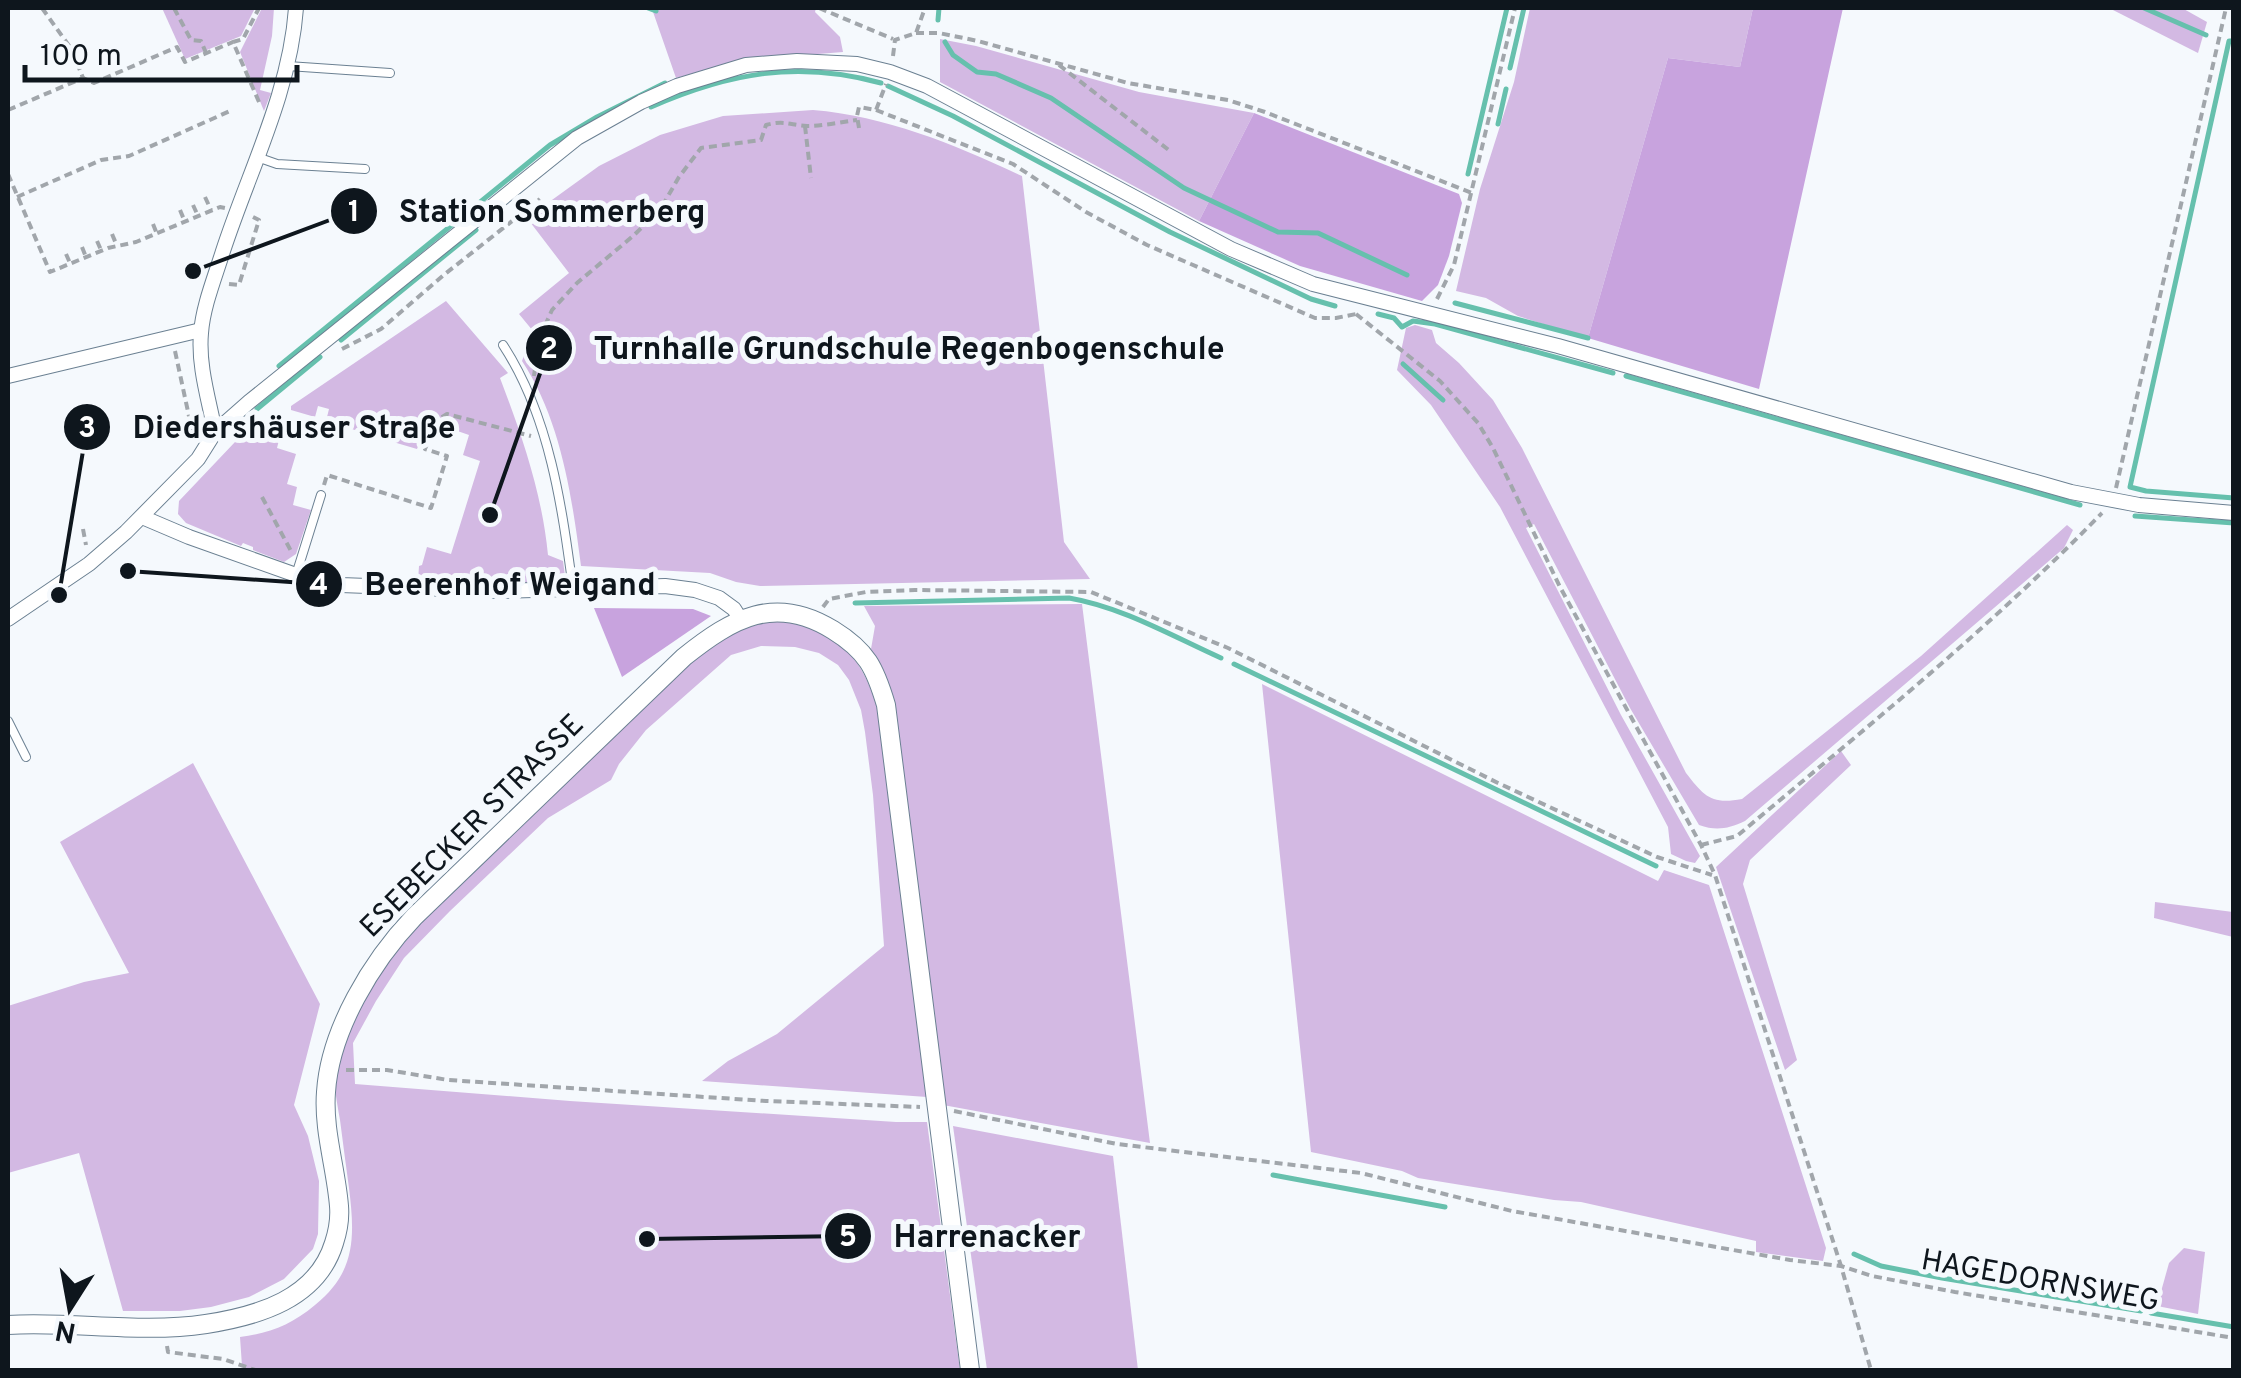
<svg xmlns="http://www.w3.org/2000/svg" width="2241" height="1378" font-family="Overpass,sans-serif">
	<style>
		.green { fill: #d3b9e3 }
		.forest { fill: #c8a3de }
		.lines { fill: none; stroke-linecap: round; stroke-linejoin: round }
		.stream { stroke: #66c0ad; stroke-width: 5 }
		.service-casing { stroke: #6b8092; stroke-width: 10 }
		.minor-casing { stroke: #6b8092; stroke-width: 16 }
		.tertiary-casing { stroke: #6b8092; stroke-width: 20 }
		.path { stroke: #a1a6ab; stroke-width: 4; stroke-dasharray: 8 5; stroke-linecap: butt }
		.service { stroke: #fff; stroke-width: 8 }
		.minor { stroke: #fff; stroke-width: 14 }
		.tertiary { stroke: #fff; stroke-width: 18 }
		.labels { text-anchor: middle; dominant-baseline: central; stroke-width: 10; stroke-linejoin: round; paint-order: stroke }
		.street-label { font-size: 30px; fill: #0e161d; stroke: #f5f9fd }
		.leader { fill: none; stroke: #0e161d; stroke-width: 4 }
		.callout-dot { fill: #0e161d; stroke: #f5f9fd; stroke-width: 4 }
		.mark-label { font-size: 30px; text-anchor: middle; font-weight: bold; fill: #fff }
		.callout-label { font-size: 32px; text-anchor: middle; font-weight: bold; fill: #0e161d; stroke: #f5f9fd; stroke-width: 10; stroke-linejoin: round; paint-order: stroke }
	</style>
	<rect width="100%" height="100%" fill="#f5f9fd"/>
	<!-- green -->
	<g class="green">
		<path d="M162,8H255L241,36L185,59Z"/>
		<path d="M262,8H274L272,36L260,90L271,93L264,111L240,52Z"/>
		<path d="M648,8H816L815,12L840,37L843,52L742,60L676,78L652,9Z"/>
		<path d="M1530,8H1753L1740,67L1668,58L1588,338L1518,316L1486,298L1456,291L1480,189L1514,82Z"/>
		<path d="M2109,8H2182L2207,22L2198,53Z"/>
		<path d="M940,39L976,46L1139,92L1254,113L1199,221L940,82Z"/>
		<path d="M813,110C886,116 956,145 1022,176L1064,542L1090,579L760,586L736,582L710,573L581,566C572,497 561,420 522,361L533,331L519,314L569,273L527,218L599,166L660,135L723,116Z"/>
		<path d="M446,301L508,373L500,378C522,436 542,493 548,555L563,561L565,576L554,583L418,581L419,566L422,565L427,547L451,554L480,461L463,455L469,435L443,426L441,419L437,416L426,426L417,449L383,439L386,427L375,424L371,435L326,421L329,409L318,406L315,417L291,410V406Z"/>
		<path d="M1415,325L1432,330L1436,343L1459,363L1493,400L1522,448L1686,773C1704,796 1711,805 1742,799L1921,656L2067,525L2073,530L2064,548L1745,821C1728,829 1716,831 1699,825L1630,708L1534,524L1526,528L1621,715L1700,856L1695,863L1686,861L1671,854L1668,827L1500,507L1431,405L1397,370L1406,328Z"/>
		<path d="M254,432L279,440L277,448L296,454L287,484L297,487L293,505L311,510L296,554L284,562L253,550V547L243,543L241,546L186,523L178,514L179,501L235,442Z"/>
		<path d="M1082,604L1150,1143L943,1105L891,691L883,670L871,649L875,626L864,606Z"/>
		<path d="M775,621C842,624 869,666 882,727L927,1097L702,1081L728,1061L777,1034L884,946L873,795L865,732L861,710L849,680L838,665L819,653L795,647L761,646L731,655L646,730L619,764L611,780L548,818L450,911L404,958L376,1001L353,1043L355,1084L570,1101L896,1122H927L960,1370H250L242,1366L240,1337C270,1333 291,1325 315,1305C356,1272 355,1237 349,1188C346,1166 343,1143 340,1120C338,1108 335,1094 335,1082C339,1030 379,974 409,934L694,659C717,639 745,625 775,621Z"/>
		<path d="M1262,684L1658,881L1664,870L1709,885L1826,1248L1823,1261L1756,1252V1241L1581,1202L1554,1200L1418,1178L1402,1171L1311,1152Z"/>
		<path d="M1841,751L1851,765L1750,860L1743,884L1797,1060L1785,1070L1716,867Z"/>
		<path d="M193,763L320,1004L294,1105L308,1136L319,1181L318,1234L313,1249L284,1279L249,1297L211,1307L180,1311H123L79,1153L8,1173V1006L84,982L129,973L60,842Z"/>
		<path d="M2155,902L2233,912V937L2154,918Z"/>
		<path d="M953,1126L1113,1156L1138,1370H987Z"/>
		<path d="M2184,1248L2205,1252L2198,1314L2157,1306L2169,1263Z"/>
	</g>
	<!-- forest -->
	<g class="forest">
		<path d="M1753,8H1843L1759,389L1588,338L1668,58L1740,67Z"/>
		<path d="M1254,113L1459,194L1462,203L1449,256L1438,285L1422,301L1300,266L1199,221Z"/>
		<path d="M594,608L693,609L711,616L622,677Z"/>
	</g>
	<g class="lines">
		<!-- stream -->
		<g class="stream">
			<path d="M648,8L656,11"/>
			<path d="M2144,8L2206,35"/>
			<path d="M938,20L939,8"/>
			<path d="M2234,41H2229L2130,487L2146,491L2234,498"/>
			<path d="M945,42L953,55L977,72L996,74L1051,98L1184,188L1278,232L1318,233L1407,275"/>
			<path d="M1510,68L1524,8"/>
			<path d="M888,86L953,116L1170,232L1311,299L1335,306"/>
			<path d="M651,107C729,73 797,60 881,83"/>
			<path d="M1498,124L1506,89"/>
			<path d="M1468,174L1507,8"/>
			<path d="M1455,303L1588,338"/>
			<path d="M1378,314L1394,318L1402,327L1413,321L1435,324L1613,373"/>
			<path d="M341,340L476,230"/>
			<path d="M1403,364L1443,400"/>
			<path d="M279,366L550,145L597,117L665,83"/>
			<path d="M1626,376L2080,505"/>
			<path d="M257,409L320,357"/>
			<path d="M2135,516L2234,523"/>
			<path d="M855,603L1069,598C1122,607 1172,636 1221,658"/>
			<path d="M1234,664L1656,866"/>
			<path d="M1273,1175L1445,1207"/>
			<path d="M1854,1254L1881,1266L1942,1278L2141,1311"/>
			<path d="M2151,1313L2234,1327"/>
		</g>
		<!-- service casing -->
		<g class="service-casing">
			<g id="service">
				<path d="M288,66L390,73"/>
				<path d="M257,157L277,164L365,169"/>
				<path d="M503,345C550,417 562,507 573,589"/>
				<path d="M296,575L321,495"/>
				<path d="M8,721L26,757"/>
			</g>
		</g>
		<!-- minor casing -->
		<g class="minor-casing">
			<g id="minor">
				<path d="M8,376L201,330"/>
				<path d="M215,432C209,400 198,366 201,333C203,306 215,277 223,251C249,171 290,93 296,8"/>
				<path d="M142,517L189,537L296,575L341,585L499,591L665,586L695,590L719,598L734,609L741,620"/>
				<path d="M8,619L89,564L126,532L198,459L215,432L249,402L577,138L641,102L677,86L746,65L797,61L857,64L890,72L927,86L1231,249L1313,284L1558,346L2071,492L2139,505L2234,513"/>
			</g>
		</g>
		<!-- tertiary casing -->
		<g class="tertiary-casing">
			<path id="tertiary" d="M8,1325C74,1321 140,1334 206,1324C258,1316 317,1299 334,1243C338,1231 340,1218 339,1206C336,1168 323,1130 326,1092C330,1030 372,961 414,917L684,657C733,618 775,594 833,630C867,651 875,668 886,705L970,1370"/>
		</g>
		<!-- path -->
		<g class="path">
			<path d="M42,8L72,50L83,78"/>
			<path d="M174,8L191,40L201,41L206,53"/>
			<path d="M819,8L893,39"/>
			<path d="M916,33H939L978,41L1128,83L1228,100L1265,112L1472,193"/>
			<path d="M893,56L895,40L916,33L925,8"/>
			<path d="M1059,65L1170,151"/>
			<path d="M259,102L233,42L243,39L259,8"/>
			<path d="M8,110L83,78L94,83L177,47L185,62L233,42"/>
			<path d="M876,110L1013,164L1086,212L1147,245L1315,318H1336L1356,314"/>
			<path d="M805,126L811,178"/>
			<path d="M859,128L857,116L859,107L876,110L886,84"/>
			<path d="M8,174L50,272L108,248L136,242L220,207L225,208"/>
			<path d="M17,197L101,160L129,156L230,111"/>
			<path d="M205,197L211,210"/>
			<path d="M193,205L198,216"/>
			<path d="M180,210L185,222"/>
			<path d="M153,224L157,234"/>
			<path d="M112,234L117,246"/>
			<path d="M97,241L101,250"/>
			<path d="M82,247L86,257"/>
			<path d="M66,254L70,263"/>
			<path d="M229,284L239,285L259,220L253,217"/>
			<path d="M1437,299L1454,265L1515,8"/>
			<path d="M1356,314L1440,381L1478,423L1493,448L1560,587L1701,845L1715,875L1841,1266L1871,1370"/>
			<path d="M342,349L381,329L445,274L540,199"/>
			<path d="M175,351L193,435"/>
			<path d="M534,376L539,339L552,310L577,283L633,236L660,210L679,177L701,148L761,140L766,125C784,120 790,125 807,126C823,126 841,122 857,120"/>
			<path d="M324,485L327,475L431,508L447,456L425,449L436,421L447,414L531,436"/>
			<path d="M2116,488L2226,8"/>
			<path d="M262,497L291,551"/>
			<path d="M83,529L86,545"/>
			<path d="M823,607L829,599L866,592L915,590L1091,592L1228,648L1498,783L1657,857L1712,875"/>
			<path d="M1701,845L1737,836C1861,732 1989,629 2102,513"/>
			<path d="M346,1070H387L448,1080L766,1101L920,1107"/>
			<path d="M954,1111L1117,1144L1361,1173L1512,1211L1790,1260L1841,1266L1872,1276L1955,1292L2234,1338"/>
			<path d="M167,1346L168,1352L223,1359L255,1370"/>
		</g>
		<!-- service -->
		<use href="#service" class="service"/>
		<!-- minor -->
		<use href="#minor" class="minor"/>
		<!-- tertiary -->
		<use href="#tertiary" class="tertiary"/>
	</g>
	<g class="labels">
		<!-- street labels -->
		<g class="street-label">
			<text transform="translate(473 827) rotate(-45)">ESEBECKER STRASSE</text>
			<text transform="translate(2040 1282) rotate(10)">HAGEDORNSWEG</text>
		</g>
	</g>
	<!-- callouts -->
	<path class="leader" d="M193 271L354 211M490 515L549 348M59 595L87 427M128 571L319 584M647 1239L848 1236"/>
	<g class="callout-dot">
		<circle cx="193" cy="271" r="10"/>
		<circle cx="490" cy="515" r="10"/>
		<circle cx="59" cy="595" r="10"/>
		<circle cx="128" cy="571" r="10"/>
		<circle cx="647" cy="1239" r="10"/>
		<circle cx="354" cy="211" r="25"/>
		<circle cx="549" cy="348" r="25"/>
		<circle cx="87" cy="427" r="25"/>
		<circle cx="319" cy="584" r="25"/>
		<circle cx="848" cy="1236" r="25"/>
	</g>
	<g class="mark-label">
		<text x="354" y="221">1</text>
		<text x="549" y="358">2</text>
		<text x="87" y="437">3</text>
		<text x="319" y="594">4</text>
		<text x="848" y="1246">5</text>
	</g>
	<g class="callout-label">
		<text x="552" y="222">Station Sommerberg</text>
		<text x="909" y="359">Turnhalle Grundschule Regenbogenschule</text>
		<text x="294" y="438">Diedershäuser Straße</text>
		<text x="510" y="595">Beerenhof Weigand</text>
		<text x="987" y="1247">Harrenacker</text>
	</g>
	<!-- border -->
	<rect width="2241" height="1378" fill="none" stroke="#0e161d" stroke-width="20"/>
	<!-- north arrow -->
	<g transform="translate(70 1308) rotate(191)" stroke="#f5f9fd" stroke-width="8" paint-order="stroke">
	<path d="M0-8L18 38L0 25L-18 38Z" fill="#0e161d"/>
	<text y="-15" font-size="28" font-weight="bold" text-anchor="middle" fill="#0e161d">N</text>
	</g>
	<!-- scale -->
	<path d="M25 65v15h272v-15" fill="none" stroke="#0e161d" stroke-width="5"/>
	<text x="40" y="65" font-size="30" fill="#0e161d" stroke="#f5f9fd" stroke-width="8" paint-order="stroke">100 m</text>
</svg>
